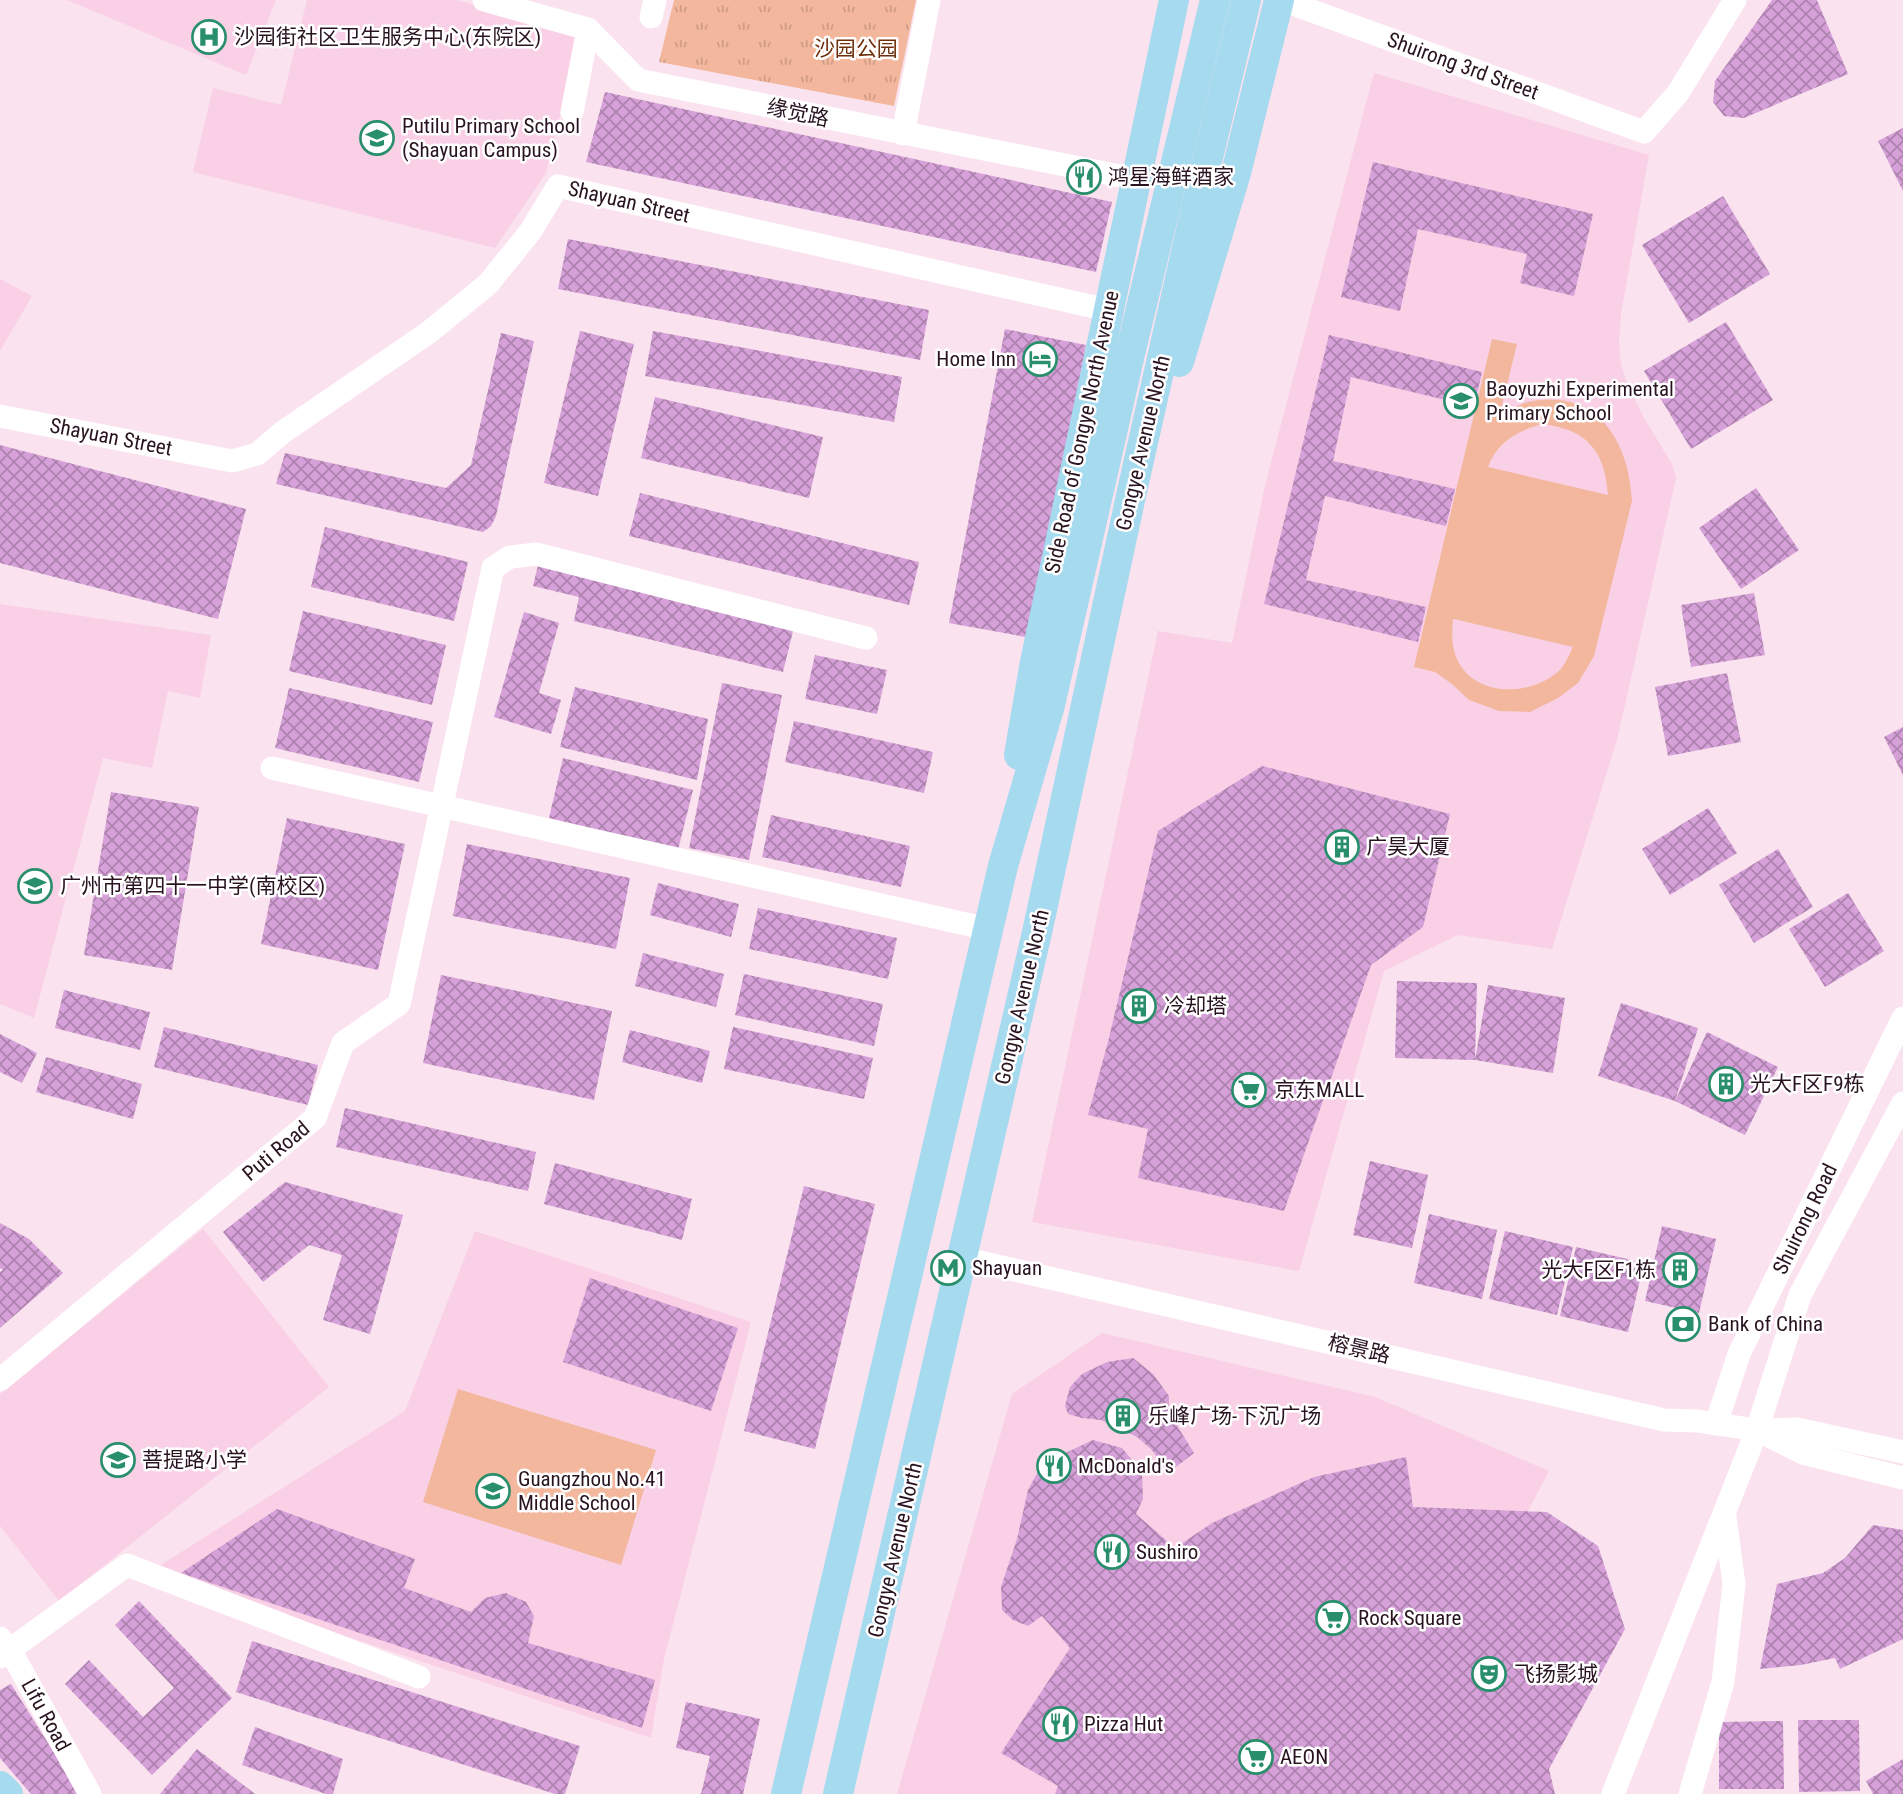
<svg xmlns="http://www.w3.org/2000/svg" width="1903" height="1794" font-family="'Roboto Condensed','Noto Sans SC',sans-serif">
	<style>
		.built { fill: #f9d0e6 }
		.grass { fill: #f2b79c; fill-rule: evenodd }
		.park { fill: url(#park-tufts) }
		.building { fill: url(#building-cross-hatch) }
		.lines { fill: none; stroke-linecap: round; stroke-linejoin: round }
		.minor { stroke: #fff; stroke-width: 23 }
		.major { stroke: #a6daef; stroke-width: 30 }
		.labels { text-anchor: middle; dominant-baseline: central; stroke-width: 5; stroke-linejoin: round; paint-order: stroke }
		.poi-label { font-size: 21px; fill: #28131f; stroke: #fff; text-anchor: start }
		.park-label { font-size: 21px; fill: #6e2f0c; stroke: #fff }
		.street-label { font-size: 21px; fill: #28131f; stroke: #fff }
	</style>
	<defs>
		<pattern id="park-tufts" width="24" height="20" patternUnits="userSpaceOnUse" patternTransform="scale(1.75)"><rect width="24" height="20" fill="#f2b79c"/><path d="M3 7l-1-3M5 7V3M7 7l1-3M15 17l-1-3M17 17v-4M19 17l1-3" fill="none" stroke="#d09c86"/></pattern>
		<pattern id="building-cross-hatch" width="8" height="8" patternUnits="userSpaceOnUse" patternTransform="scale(1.75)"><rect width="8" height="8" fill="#d5a1d8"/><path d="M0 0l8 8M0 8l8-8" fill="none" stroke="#ad82af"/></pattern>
	</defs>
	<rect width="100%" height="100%" fill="#fbe2ef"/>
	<!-- built -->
	<g class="built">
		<path d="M67,0H276L246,75Z"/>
		<path d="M307,0H456L580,31L546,173L495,248L193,172L213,88L281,105Z"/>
		<path d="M1374,73L1649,155L1621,314L1619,343L1621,365L1628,386L1643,416L1672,464L1676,478L1618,736L1552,949L1458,935L1384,971L1299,1271L1032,1222L1158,631L1232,643L1266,481Z"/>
		<path d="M0,279L32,296L0,351Z"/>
		<path d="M0,604L211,635L200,698L168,691L152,768L103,758L34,1018L0,1004Z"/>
		<path d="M203,1229L329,1387L59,1601L0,1526V1394Z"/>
		<path d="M475,1231L751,1322L664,1659L651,1738L151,1571L405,1411Z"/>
		<path d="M1102,1333L1375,1397L1549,1471L1475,1612L1159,1794H897L1012,1394Z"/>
	</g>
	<!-- grass -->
	<g class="grass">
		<path d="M1492,339L1517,344L1499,417C1508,412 1518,404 1528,402C1597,387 1629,441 1632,501L1594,656L1578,683L1558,698L1530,712L1499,711L1469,700L1452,684L1435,672L1414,667ZM1542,424C1587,429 1605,451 1608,495L1488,467C1497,442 1517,431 1542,424ZM1453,619H1454L1573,647C1569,655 1565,665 1559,671C1530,697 1473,698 1456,657C1451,645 1452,632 1453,619Z"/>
		<path d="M458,1389L656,1450L621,1565L423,1502Z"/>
	</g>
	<!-- park -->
	<path class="park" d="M674,0H916L894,106L659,62Z"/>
	<!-- building -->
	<g class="building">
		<path d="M1772,0H1817L1848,74L1744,118L1724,116L1713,102L1715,81Z"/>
		<path d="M605,92L1112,202L1096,272L586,162Z"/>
		<path d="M1903,128V191L1878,141Z"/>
		<path d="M1373,162L1593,214L1574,296L1520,283L1527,254L1418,229L1400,311L1341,297Z"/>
		<path d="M1723,196L1770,274L1689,323L1642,245Z"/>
		<path d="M568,239L929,310L920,360L558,289Z"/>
		<path d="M1726,322L1773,400L1691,449L1644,371Z"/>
		<path d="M1005,329L1086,345L1031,638L949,623Z"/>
		<path d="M580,331L634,344L598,496L544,483Z"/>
		<path d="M653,331L902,377L894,422L645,376Z"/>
		<path d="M501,333L534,341L496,516L491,526L483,532L276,484L285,453L446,488L471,465Z"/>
		<path d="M1329,335L1482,372L1474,407L1351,377L1333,461L1455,489L1446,526L1325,496L1306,580L1426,607L1418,642L1264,604Z"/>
		<path d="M655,397L823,437L809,498L641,458Z"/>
		<path d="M0,445L246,509L218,619L0,563Z"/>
		<path d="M1756,488L1799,550L1741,589L1699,528Z"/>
		<path d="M640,493L919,562L909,605L629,536Z"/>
		<path d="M325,527L468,562L454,621L311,587Z"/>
		<path d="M538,565L794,627L783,672L574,621L579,597L533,586Z"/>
		<path d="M1754,593L1765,655L1691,667L1681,605Z"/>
		<path d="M303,611L446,645L432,705L289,671Z"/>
		<path d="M524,612L559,623L539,693L561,700L551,734L494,717Z"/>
		<path d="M815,655L887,670L877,714L805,699Z"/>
		<path d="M1727,673L1741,742L1668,756L1655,687Z"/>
		<path d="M722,683L782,695L749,860L689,848Z"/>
		<path d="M575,687L708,719L697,780L560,747Z"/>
		<path d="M289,688L433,722L419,782L275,748Z"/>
		<path d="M794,721L933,752L924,793L785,762Z"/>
		<path d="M1903,727V775L1884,737Z"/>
		<path d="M563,758L693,790L678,850L549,818Z"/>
		<path d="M1262,766L1450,814L1423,927L1371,965L1284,1211L1138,1178L1148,1129L1088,1115L1109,1038L1158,831Z"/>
		<path d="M111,792L199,807L172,970L84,955Z"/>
		<path d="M1708,808L1737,853L1670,895L1642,849Z"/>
		<path d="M771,815L910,846L901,887L762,857Z"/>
		<path d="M287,818L405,844L378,970L261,944Z"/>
		<path d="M467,844L630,878L616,949L453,916Z"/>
		<path d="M1778,849L1813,907L1754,943L1719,885Z"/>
		<path d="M658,883L739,904L731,937L650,915Z"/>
		<path d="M1848,893L1884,951L1825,987L1789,929Z"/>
		<path d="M758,908L897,938L888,979L749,949Z"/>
		<path d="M643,953L724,974L716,1007L635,986Z"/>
		<path d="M744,974L883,1004L874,1046L735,1015Z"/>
		<path d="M441,975L612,1011L594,1100L423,1063Z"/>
		<path d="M1397,981L1477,983L1475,1060L1488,985L1565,998L1553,1073L1475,1060L1395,1058Z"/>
		<path d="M64,990L150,1012L140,1050L55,1028Z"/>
		<path d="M1621,1003L1698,1028L1675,1101L1707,1032L1778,1067L1745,1135L1675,1101L1598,1076Z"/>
		<path d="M164,1027L318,1065L308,1105L154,1067Z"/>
		<path d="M733,1027L873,1058L864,1099L724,1069Z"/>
		<path d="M630,1030L710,1051L702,1083L622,1062Z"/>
		<path d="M0,1034L37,1053L22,1083L0,1072Z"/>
		<path d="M46,1057L142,1084L133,1119L36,1092Z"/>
		<path d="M345,1108L536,1152L528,1191L336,1147Z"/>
		<path d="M1370,1161L1428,1175L1412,1248L1353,1235Z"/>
		<path d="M555,1163L692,1199L682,1240L544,1204Z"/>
		<path d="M285,1182L403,1215L370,1334L323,1320L342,1255L309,1245L263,1282L223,1232Z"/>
		<path d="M804,1186L875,1204L815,1449L744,1431Z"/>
		<path d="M1429,1214L1497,1230L1482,1299L1414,1283Z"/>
		<path d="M0,1223L29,1239L63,1273L0,1328V1272L3,1270L0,1268Z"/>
		<path d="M1662,1226L1716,1239L1699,1313L1645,1301Z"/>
		<path d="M1505,1231L1573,1247L1557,1315L1489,1299Z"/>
		<path d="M1576,1247L1644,1263L1628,1332L1560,1316Z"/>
		<path d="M590,1278L738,1328L711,1411L563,1362Z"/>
		<path d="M1133,1358L1153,1374L1169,1396V1413L1194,1453L1168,1473L1152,1450L1137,1437L1101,1420L1082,1418L1068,1414L1065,1406L1070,1387L1082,1374L1107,1362Z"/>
		<path d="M1093,1440L1122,1448L1142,1472L1143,1499L1136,1514L1175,1548L1212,1523L1314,1477L1406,1457L1413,1507L1547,1512L1598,1546L1625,1629L1549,1769L1555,1794H1055L1058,1786L1001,1753L1070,1648L1042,1616L1028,1626L1013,1620L1002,1610L1001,1587L1017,1539L1028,1490L1042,1464Z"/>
		<path d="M277,1509L415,1559L404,1588L471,1612L485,1598L506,1593L526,1602L534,1616L528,1643L655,1680L642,1728L181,1573Z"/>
		<path d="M1873,1525L1903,1530V1639L1840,1669L1835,1658L1801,1665L1760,1669L1777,1584L1823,1573L1845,1558Z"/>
		<path d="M139,1601L232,1698L152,1775L65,1684L89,1660L143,1717L174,1688L115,1625Z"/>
		<path d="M252,1641L580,1746L565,1794H555L236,1692Z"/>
		<path d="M11,1684L80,1794H31L0,1758V1690Z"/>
		<path d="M686,1702L760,1719L743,1794H701L710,1756L676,1748Z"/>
		<path d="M1798,1720H1859L1860,1791L1799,1792Z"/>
		<path d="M1783,1721L1784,1789H1719V1722Z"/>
		<path d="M255,1727L343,1759L333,1794H326L242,1765Z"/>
		<path d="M197,1749L255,1794H160Z"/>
		<path d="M1903,1759V1794H1873L1866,1781Z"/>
	</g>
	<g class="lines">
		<!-- minor -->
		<g class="minor">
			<path d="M484,0L588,29L638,80L1135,179"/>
			<path d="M1282,0L1644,132L1678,93L1735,0"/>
			<path d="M651,17L655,0"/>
			<path d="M572,112L588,29"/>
			<path d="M903,134L929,0"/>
			<path d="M0,416L232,461L257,454L283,432L428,333L488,284L530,232L558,186L1108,310"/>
			<path d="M272,768L988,929"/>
			<path d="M963,1258L1664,1420L1697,1421L1757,1430L1797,1429L1903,1452"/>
			<path d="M0,1380L315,1118L343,1043L399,1004L493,568L510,557L536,554L866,638"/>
			<path d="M1716,1424L1739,1354L1903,1018"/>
			<path d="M1757,1430L1803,1453L1903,1478"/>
			<path d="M0,1638L10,1650L90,1794"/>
			<path d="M0,1657L127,1565L419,1677"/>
			<path d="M1613,1794L1757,1430L1800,1295L1903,1103"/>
			<path d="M1690,1794L1723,1682L1734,1584L1725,1517"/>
		</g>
		<!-- major -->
		<g class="major">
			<path d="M1179,362L1236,173L1279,0"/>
			<path d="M1019,755L1035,662L1174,0"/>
			<path d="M0,1786L8,1794"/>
			<path d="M786,1794L1003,866L1050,705L1130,354L1215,0"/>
			<path d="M838,1794L1038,928L1132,491L1198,199L1246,0"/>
		</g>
	</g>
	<!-- icons -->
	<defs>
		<g id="hospital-ring" transform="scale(1.75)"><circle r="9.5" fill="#fff" stroke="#288e6b" stroke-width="1.5"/><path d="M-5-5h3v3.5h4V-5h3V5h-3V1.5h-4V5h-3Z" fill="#288e6b"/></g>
		<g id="school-ring" transform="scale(1.75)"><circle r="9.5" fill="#fff" stroke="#288e6b" stroke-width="1.5"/><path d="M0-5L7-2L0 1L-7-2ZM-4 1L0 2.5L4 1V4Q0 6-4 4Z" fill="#288e6b"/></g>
		<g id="restaurant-ring" transform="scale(1.75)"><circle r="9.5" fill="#fff" stroke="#288e6b" stroke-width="1.5"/><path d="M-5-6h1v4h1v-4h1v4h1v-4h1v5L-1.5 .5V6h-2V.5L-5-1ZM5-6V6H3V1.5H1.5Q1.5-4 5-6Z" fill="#288e6b"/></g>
		<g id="hotel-ring" transform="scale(1.75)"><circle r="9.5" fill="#fff" stroke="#288e6b" stroke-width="1.5"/><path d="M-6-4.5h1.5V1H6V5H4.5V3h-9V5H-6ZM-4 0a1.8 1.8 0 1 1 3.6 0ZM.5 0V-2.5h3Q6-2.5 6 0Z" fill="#288e6b"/></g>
		<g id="building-ring" transform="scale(1.75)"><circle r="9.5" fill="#fff" stroke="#288e6b" stroke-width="1.5"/><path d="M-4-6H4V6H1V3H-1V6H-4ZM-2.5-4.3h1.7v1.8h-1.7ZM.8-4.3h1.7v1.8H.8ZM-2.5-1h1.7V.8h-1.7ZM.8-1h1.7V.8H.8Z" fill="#288e6b"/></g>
		<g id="supermarket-ring" transform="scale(1.75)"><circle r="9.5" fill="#fff" stroke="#288e6b" stroke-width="1.5"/><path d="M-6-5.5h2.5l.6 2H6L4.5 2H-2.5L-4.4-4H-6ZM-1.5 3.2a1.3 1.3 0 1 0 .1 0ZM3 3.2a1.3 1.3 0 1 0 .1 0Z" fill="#288e6b"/></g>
		<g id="metro-ring" transform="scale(1.75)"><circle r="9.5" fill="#fff" stroke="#288e6b" stroke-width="1.5"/><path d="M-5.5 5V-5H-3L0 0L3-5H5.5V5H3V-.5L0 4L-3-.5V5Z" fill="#288e6b"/></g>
		<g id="bank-ring" transform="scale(1.75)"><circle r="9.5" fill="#fff" stroke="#288e6b" stroke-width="1.5"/><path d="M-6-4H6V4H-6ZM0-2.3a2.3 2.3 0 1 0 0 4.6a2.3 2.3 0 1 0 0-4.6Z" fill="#288e6b"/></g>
		<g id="theatre-ring" transform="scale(1.75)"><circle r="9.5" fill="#fff" stroke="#288e6b" stroke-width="1.5"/><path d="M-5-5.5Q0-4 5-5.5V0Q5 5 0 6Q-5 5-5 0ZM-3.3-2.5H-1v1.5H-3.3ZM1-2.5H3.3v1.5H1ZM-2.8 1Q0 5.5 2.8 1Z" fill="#288e6b"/></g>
	</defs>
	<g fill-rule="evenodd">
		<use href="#hospital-ring" x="209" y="37"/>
		<use href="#school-ring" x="377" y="138"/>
		<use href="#restaurant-ring" x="1084" y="177"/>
		<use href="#hotel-ring" x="1040" y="359"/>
		<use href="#school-ring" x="1461" y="401"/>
		<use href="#building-ring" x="1342" y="847"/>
		<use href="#school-ring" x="35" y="886"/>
		<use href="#building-ring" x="1139" y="1006"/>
		<use href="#building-ring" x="1726" y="1084"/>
		<use href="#supermarket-ring" x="1249" y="1090"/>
		<use href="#metro-ring" x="948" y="1268"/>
		<use href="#building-ring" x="1680" y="1270"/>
		<use href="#bank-ring" x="1683" y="1324"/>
		<use href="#building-ring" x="1123" y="1416"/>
		<use href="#school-ring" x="118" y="1460"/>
		<use href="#restaurant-ring" x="1054" y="1466"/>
		<use href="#school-ring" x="493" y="1491"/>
		<use href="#restaurant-ring" x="1112" y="1552"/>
		<use href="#supermarket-ring" x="1333" y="1618"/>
		<use href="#theatre-ring" x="1489" y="1674"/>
		<use href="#restaurant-ring" x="1060" y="1724"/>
		<use href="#supermarket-ring" x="1256" y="1757"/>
	</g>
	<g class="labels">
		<!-- poi labels -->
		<g class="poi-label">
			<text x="234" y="37">沙园街社区卫生服务中心(东院区)</text>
			<text x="402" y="126">Putilu Primary School<tspan x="402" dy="24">(Shayuan Campus)</tspan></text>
			<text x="1108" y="177">鸿星海鲜酒家</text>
			<text x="1016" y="359" text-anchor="end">Home Inn</text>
			<text x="1486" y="389">Baoyuzhi Experimental<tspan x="1486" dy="24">Primary School</tspan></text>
			<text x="1366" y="847">广昊大厦</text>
			<text x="60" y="886">广州市第四十一中学(南校区)</text>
			<text x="1164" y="1006">冷却塔</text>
			<text x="1750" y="1084">光大F区F9栋</text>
			<text x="1274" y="1090">京东MALL</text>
			<text x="972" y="1268">Shayuan</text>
			<text x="1656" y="1270" text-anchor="end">光大F区F1栋</text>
			<text x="1708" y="1324">Bank of China</text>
			<text x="1148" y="1416">乐峰广场-下沉广场</text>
			<text x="142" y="1460">菩提路小学</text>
			<text x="1078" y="1466">McDonald's</text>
			<text x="518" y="1479">Guangzhou No.41<tspan x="518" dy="24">Middle School</tspan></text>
			<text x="1136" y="1552">Sushiro</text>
			<text x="1358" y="1618">Rock Square</text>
			<text x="1514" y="1674">飞扬影城</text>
			<text x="1084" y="1724">Pizza Hut</text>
			<text x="1280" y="1757">AEON</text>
		</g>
		<!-- park labels -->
		<g class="park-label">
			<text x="856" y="49">沙园公园</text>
		</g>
		<!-- street labels -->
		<g class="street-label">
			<text transform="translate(1463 66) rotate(20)">Shuirong 3rd Street</text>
			<text transform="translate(798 113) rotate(12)">缘觉路</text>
			<text transform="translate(629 202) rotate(13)">Shayuan Street</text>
			<text transform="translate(1082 432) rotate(-78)">Side Road of Gongye North Avenue</text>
			<text transform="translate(111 437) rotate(11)">Shayuan Street</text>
			<text transform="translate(1143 443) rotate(-77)">Gongye Avenue North</text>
			<text transform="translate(1022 997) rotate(-77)">Gongye Avenue North</text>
			<text transform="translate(276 1151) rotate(-40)">Puti Road</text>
			<text transform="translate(1805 1219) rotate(-64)">Shuirong Road</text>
			<text transform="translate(1359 1349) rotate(13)">榕景路</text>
			<text transform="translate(895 1550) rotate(-77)">Gongye Avenue North</text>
			<text transform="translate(46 1715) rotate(61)">Lifu Road</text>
		</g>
	</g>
</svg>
